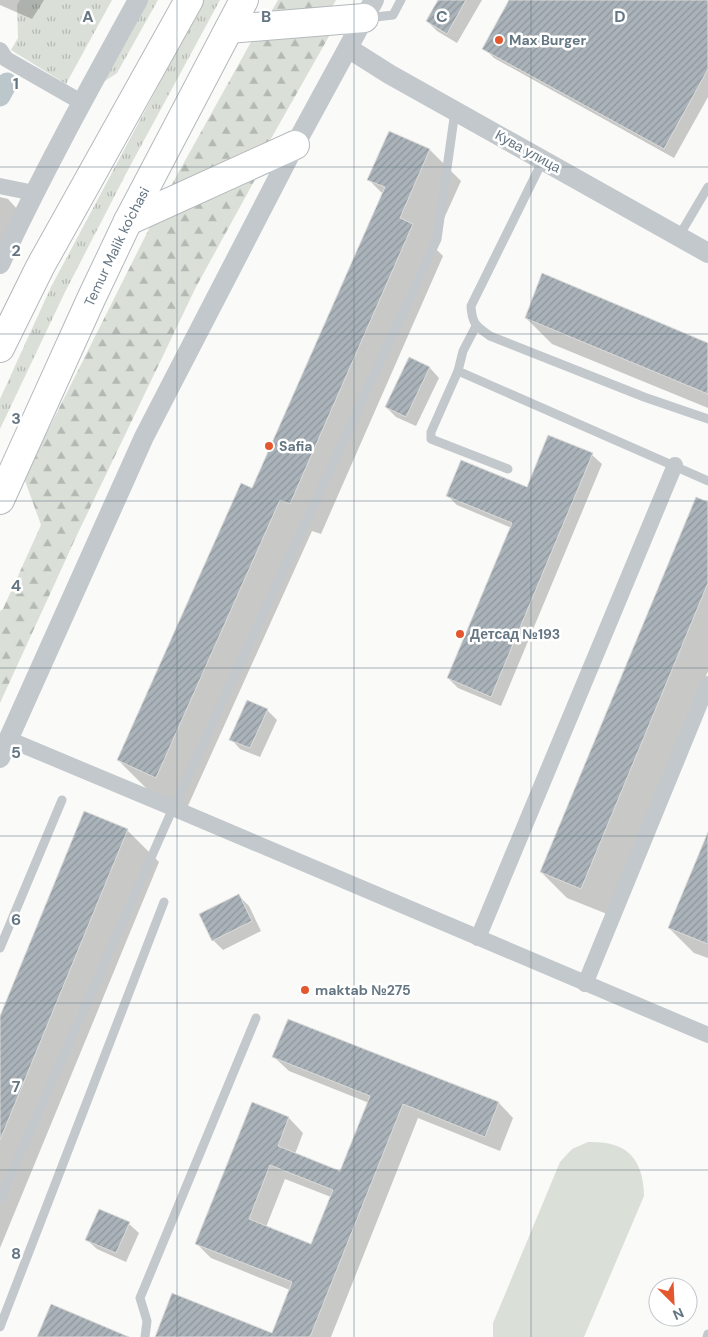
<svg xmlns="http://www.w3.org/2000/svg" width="708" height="1337" font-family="'DM Sans',sans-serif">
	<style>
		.grass { fill: url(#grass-tufts) }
		.forest { fill: url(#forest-firs) }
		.garden { fill: #dadfd7 }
		.shadow { fill: #0003; fill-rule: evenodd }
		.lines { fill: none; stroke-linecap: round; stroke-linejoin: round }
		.canal { stroke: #bbc7cb; stroke-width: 21 }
		.building { fill: url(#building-hatch); stroke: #dcdcda; fill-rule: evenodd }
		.trunk-casing { stroke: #b4b9bd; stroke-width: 30 }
		.service { stroke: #c3c8cc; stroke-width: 9 }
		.minor { stroke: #c3c8cc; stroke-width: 16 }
		.tertiary { stroke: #c3c8cc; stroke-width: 20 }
		.trunk { stroke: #fff; stroke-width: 28 }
		.grid { fill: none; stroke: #657683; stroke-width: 1; stroke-opacity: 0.55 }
		.poi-dot { fill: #e4572e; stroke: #fff; stroke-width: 2 }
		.labels { text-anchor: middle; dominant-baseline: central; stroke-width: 5; stroke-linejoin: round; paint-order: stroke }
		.poi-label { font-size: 14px; font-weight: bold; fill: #657683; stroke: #fff; text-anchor: start }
		.street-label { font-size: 14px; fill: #657683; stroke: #fff }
		.grid-label { font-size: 16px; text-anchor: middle; font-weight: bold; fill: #657683; stroke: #fff; stroke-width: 5; stroke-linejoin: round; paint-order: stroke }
	</style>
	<defs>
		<pattern id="grass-tufts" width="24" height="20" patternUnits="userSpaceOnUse" patternTransform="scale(1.25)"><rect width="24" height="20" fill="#dadfd7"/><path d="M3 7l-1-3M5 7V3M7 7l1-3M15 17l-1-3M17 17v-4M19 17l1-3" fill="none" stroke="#b4b9b4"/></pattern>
		<pattern id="forest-firs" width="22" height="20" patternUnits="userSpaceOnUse" patternTransform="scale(1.25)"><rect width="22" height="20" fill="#dadfd7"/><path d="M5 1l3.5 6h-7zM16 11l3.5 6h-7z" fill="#b4b9b4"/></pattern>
		<pattern id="building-hatch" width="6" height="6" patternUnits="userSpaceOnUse" patternTransform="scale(1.25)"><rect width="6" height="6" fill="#aab3b9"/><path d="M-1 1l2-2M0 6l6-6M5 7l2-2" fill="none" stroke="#8e969c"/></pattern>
	</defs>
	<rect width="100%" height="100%" fill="#fafaf8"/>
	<!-- grass -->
	<g class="grass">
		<path d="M20,0H112L66,84L11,50L18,38L17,5Z"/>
		<path d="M145,0H158L117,73L96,87Z"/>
		<path d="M204,0H220L129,168L65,292L0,429V399L51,287Z"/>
	</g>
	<!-- forest -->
	<g class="forest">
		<path d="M278,0H336L331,9L271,12Z"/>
		<path d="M332,31L268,144L171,186L251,42Z"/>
		<path d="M258,174L196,287L77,535L0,703V611L3,609L41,525L24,478L154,219Z"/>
	</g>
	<!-- garden -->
	<path class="garden" d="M588,1142C627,1141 643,1158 644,1196L584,1337H493V1323L560,1162L572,1149Z"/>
	<!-- shadow -->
	<g class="shadow">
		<path d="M0,0H44L32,19L0,5Z"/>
		<path d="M439,0H482L457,43L437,31L427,21Z"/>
		<path d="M510,0H708V97L674,158L494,58L484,48Z"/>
		<path d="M389,133L430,150L461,181L432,245L443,256L321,534L312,531L187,808L149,791L118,760L253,490L383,194L369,180Z"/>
		<path d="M0,197L8,199L18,210L0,247Z"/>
		<path d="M526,318L708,345V408L552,344Z"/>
		<path d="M410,358L430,368L439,378L416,426L396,417L386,407Z"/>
		<path d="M549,437L592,455L602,464L501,706L458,688L448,678L512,528L457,505L447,495L527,489Z"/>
		<path d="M708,503V671L607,914L567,898L541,872Z"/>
		<path d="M267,710L277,720L260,757L240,749L231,739Z"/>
		<path d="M85,813L127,830L159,862L0,1248V1019Z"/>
		<path d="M708,835V958L694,953L669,928Z"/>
		<path d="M239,896L249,906L261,931L223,950L213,940Z"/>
		<path d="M289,1020L499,1103L513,1118L500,1151L418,1118L331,1337H173L272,1334L290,1290L211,1258L196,1243L253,1104L289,1118L303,1133L295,1154L341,1173L369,1103L289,1071L274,1057ZM285,1179L331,1197L312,1246L266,1227Z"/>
		<path d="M129,1224L139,1233L126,1262L97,1249L87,1240Z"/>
	</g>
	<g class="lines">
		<!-- canal -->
		<path class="canal" d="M0,96L7,83"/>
	</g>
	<!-- building -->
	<g class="building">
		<path d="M438,0H466L447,34L426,21Z"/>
		<path d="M509,0H708V69L664,149L482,49Z"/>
		<path d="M389,131L430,149L400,218L413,224L290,504L280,500L156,778L117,760L241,483L252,488L385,187L367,180Z"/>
		<path d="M542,273L708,343V394L525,318Z"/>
		<path d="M409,357L430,367L406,417L385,407Z"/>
		<path d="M548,435L593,453L491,697L447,678L512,523L446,496L461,460L527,487Z"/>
		<path d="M696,497L708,502V583L581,889L540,872Z"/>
		<path d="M247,700L268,709L250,748L229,740Z"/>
		<path d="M84,811L128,829L0,1140V1016Z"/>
		<path d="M708,832V944L668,928Z"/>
		<path d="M239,894L252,921L212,941L199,914Z"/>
		<path d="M288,1019L499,1102L485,1137L403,1104L310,1337H155L172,1293L272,1333L292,1282L195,1244L252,1102L289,1117L278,1146L340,1171L370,1096L272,1057ZM270,1165L333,1190L311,1244L249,1219Z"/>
		<path d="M99,1209L130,1222L116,1253L85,1240Z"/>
		<path d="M51,1304L129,1337H37Z"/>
	</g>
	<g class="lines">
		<!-- trunk casing -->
		<g class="trunk-casing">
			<g id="trunk">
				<path d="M229,29L364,18"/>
				<path d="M128,221L295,145"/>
				<path d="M0,348L40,267L189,0"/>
				<path id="s1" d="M0,500L91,299L128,221L244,0"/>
			</g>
		</g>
		<!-- service -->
		<g class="service">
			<path d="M367,18L393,15L401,0"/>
			<path d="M543,160L471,306C472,324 476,326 490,336L644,397L708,419"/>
			<path d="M679,236L708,187"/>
			<path d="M476,326L463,351L458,371L708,481"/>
			<path d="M458,371L431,432V439L508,469"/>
			<path d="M0,948L62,800"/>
			<path d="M0,1199L173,808L437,239L455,111"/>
			<path d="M0,1327L164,902"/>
			<path d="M145,1337L147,1321L140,1298L256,1018"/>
			<path d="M707,1337L708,1334"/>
		</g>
		<!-- minor -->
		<g class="minor">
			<path d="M0,50L6,59L81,102"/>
			<path d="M0,186L34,193"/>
			<path d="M8,739L173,808L708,1035"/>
			<path d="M478,938L675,465"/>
			<path d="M585,984L708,684"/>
		</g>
		<!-- tertiary -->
		<g class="tertiary">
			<path d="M348,48L389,74L708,253"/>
			<path d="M0,264C42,174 90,87 138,0"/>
			<path d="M0,758L144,437L295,145L374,0"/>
		</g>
		<!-- trunk -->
		<use href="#trunk" class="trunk"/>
	</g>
	<!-- grid -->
	<path class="grid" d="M177,0V1337M354,0V1337M531,0V1337M0,167H708M0,334H708M0,501H708M0,668H708M0,836H708M0,1003H708M0,1170H708"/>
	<!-- markers -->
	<g class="poi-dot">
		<circle cx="499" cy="40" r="5"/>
		<circle cx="269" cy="446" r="5"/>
		<circle cx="460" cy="634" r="5"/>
		<circle cx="305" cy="990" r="5"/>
	</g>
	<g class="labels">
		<!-- poi labels -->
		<g class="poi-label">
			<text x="509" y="40">Max Burger</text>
			<text x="279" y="446">Safia</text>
			<text x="470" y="634">Детсад №193</text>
			<text x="315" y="990">maktab №275</text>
		</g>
		<!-- street labels -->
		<g class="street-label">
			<text transform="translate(528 151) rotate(29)">Кува улица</text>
			<text stroke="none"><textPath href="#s1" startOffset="279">Temur Malik ko'chasi</textPath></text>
		</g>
	</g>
	<g class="grid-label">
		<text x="88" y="22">A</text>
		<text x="266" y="22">B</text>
		<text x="442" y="22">C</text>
		<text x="620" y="22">D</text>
		<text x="16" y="89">1</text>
		<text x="16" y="256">2</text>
		<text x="16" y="424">3</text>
		<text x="16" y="591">4</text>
		<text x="16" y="758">5</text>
		<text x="16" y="925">6</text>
		<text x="16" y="1092">7</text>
		<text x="16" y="1259">8</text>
	</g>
	<!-- north arrow -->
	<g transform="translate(673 1302) rotate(156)"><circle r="24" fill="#ffffff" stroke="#c1c8cd"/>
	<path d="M0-4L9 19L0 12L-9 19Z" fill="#e4572e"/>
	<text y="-8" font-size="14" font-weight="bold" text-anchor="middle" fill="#657683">N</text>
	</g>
</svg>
